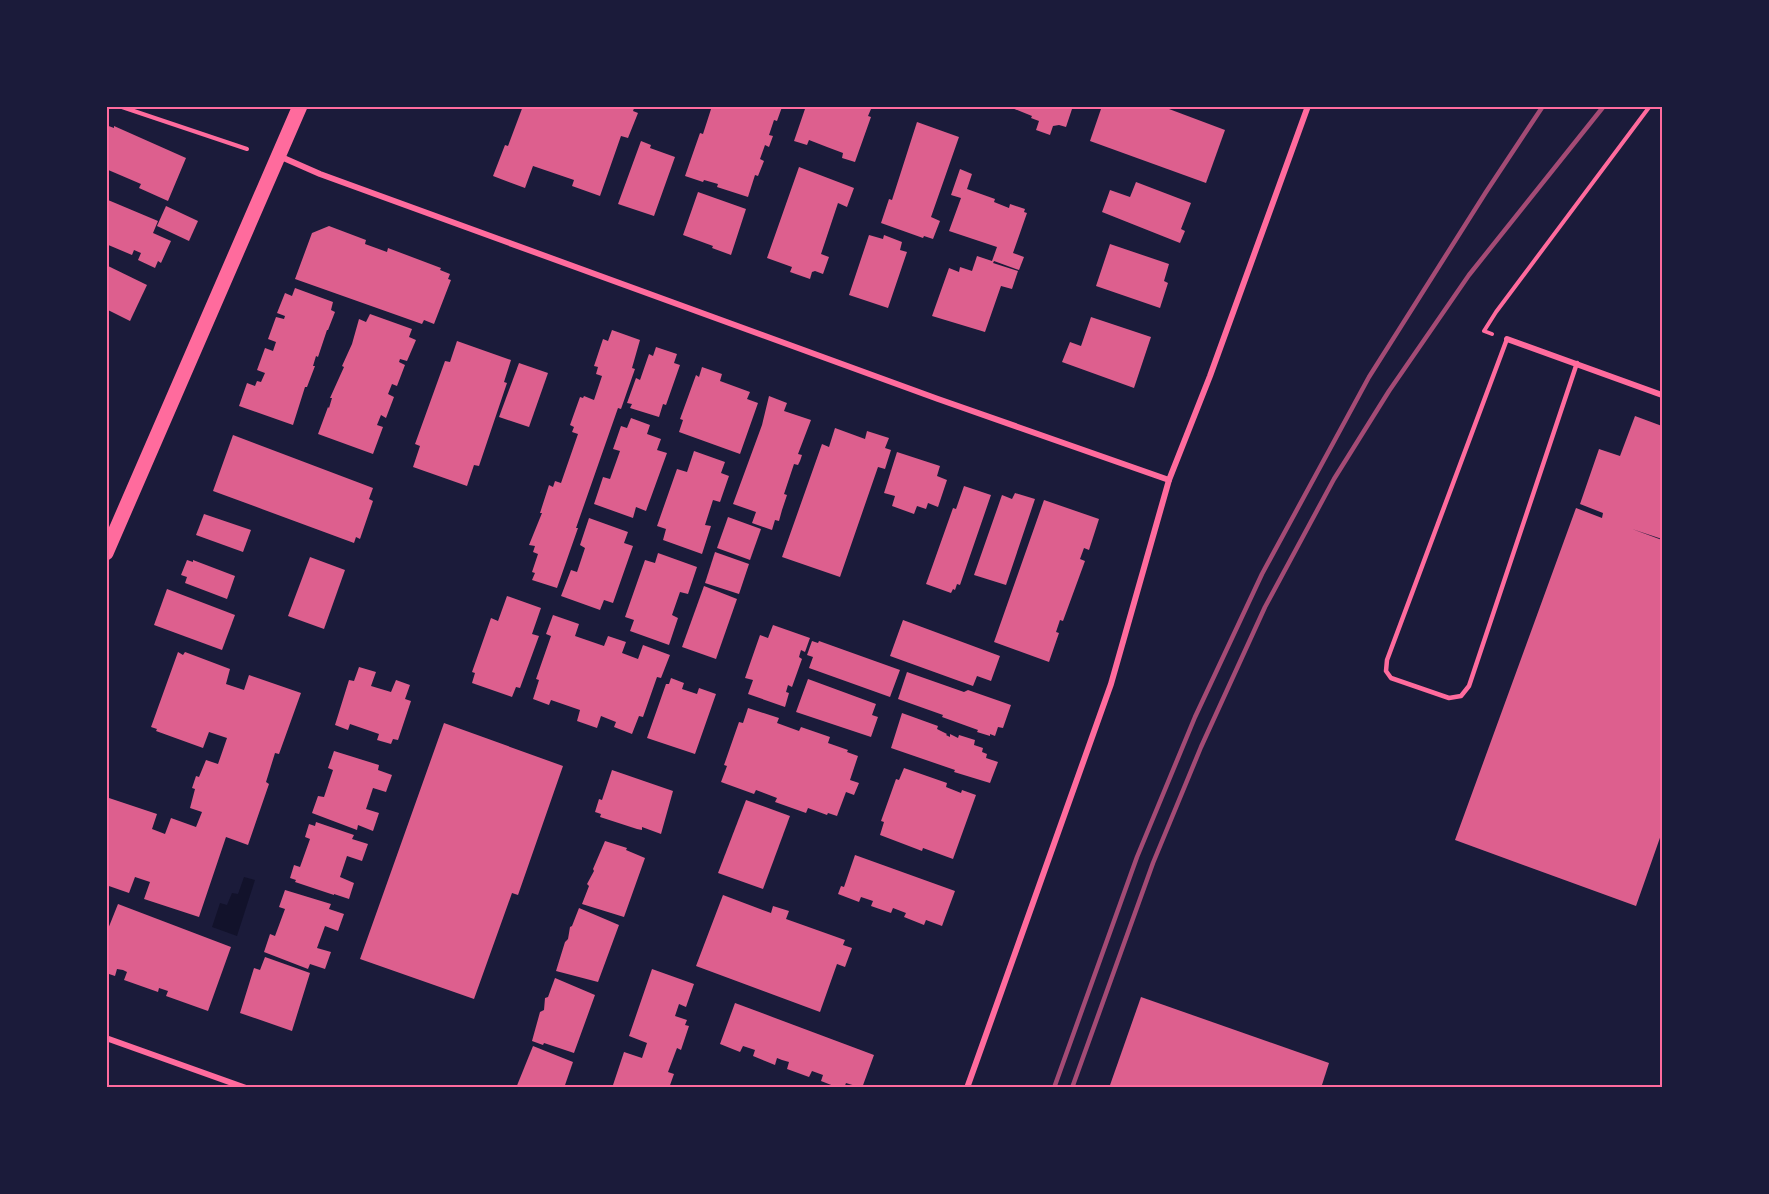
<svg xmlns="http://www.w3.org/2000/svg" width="1769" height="1194" font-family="'Archivo Narrow',sans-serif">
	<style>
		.water { fill: #12122b }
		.building { fill: #dd5f8e }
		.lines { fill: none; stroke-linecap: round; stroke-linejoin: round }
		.path { stroke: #ff6b9d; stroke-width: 4 }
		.service { stroke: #ff6b9d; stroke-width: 4.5 }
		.minor { stroke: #ff6b9d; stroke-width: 6 }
		.primary { stroke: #ff6b9d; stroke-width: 15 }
		.rail { stroke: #a44b75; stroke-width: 4.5 }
		.neatline { fill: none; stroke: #ff6b9d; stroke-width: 2 }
	</style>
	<rect width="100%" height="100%" fill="#1b1b3a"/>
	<!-- water -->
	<path class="water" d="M244,877L255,880L237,936L212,927L220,903L227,905L232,893L238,894Z"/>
	<!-- building -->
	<g class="building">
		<path d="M523,106H635L633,111L638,113L628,138L621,136L600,196L572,186L574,180L533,166L525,188L493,176L505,145L508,146Z"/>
		<path d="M712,106L782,107L777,121L774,120L769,135L773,136L769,147L765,145L760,159L764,161L758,176L755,175L748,197L717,187L718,184L704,180L703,182L685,176L700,133L703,134Z"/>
		<path d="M806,106H864L871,109L868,116L871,117L855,162L842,158L843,153L827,147L809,140L807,145L794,141Z"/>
		<path d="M1007,106H1073L1066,127L1059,125L1053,126L1050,135L1036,130L1039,121L1031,118L1032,116Z"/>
		<path d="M1102,106H1161L1225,130L1206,183L1090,141Z"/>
		<path d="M917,122L959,137L931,217L940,221L933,239L924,236L923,238L881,223L889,199L892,200Z"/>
		<path d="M106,125L114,128V126L186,158L168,201L139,188L141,184L106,169Z"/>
		<path d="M641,141L651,145L650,148L675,157L654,216L618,204Z"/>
		<path d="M799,167L854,188L847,207L838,203L821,254L829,257L823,274L815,271L812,272L810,279L790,272L792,267L767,258Z"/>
		<path d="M960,169L972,174L967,189L995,199L994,202L1009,208L1010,204L1025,209L1024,212L1027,213L1013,253L1024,257L1019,270L994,261L993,263L1018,271L1012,289L1001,286L985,332L932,316L949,268L959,272L960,267L972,271L977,256L992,261L997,247L949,231L961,198L951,195Z"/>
		<path d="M1136,182L1191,203L1181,229L1185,231L1180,243L1102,212L1110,190L1130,197Z"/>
		<path d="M698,192L746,209L731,255L712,248L713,246L683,235Z"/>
		<path d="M108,200L158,221L153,233L171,241L161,263L158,261L155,268L138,260L141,253L134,250L132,255L106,244Z"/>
		<path d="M166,206L198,221L189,241L157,226Z"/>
		<path d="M329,226L366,240L365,244L387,252L388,248L441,268L440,270L450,274L448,279L451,280L434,324L424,320L422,324L295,279L312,233Z"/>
		<path d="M869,235L883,239L884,235L902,242L900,250L907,252L888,308L849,295Z"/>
		<path d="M1110,244L1169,264L1164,281L1168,283L1160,308L1096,286Z"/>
		<path d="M106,265L147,285L130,321L106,309Z"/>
		<path d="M295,288L333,302L331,310L335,312L328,330H327L318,357L316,356L313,366H315L307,387H305L293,425L239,406L247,383L255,386L257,381L261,382L265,373L257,370L265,348L273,351L276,342L268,339L276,317L284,319L285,316L277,313L285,293L292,296Z"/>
		<path d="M370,314L412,329L409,337L416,340L407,361L400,359L399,362L405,365L397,386L392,384L388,394L394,397L386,418L381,415L377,425L383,427L373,454L318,434L328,407L329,408L332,398H330L344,367L342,366L352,344L359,319L366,322Z"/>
		<path d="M1091,317L1151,337L1134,388L1062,362L1070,342L1081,346Z"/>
		<path d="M612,330L640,340L632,368L635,369L621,409L618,408L576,528H578L557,588L532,580L535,573L532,572L538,554L533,552L535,546L529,545L542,513H540L549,485L553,487L555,481L561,483L578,434L572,432L574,427L570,425L580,397L583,398L584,396L594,400L602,376L596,374L598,367L594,366L603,339L608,341Z"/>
		<path d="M457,341L511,360L504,382L507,383L479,466L474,465L467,486L413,467L420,446L415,444L445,361L450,362Z"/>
		<path d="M656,347L677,354L674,363L680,365L666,405L663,404L659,417L630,408L632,404L627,403L636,378L640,380L649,354L653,356Z"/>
		<path d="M519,363L548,373L529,427L499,417Z"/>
		<path d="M702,367L722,374L720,381L750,392L747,399L758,403L740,454L679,432L683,420L680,419L696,375L699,377Z"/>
		<path d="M769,396L787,403L784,411L811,420L798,454L802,455L800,461L798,465L794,464L784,494L787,495L782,510L779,521L775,520L772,530L752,523L756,512L733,504L762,425Z"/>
		<path d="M1635,416L1662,426V539L1632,529L1662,540V832L1636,906L1455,840L1576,508L1602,518L1603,513L1580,504L1599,449L1620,456Z"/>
		<path d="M631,418L650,425L647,434L661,439L657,450L667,453L646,511L636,507L633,518L594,504L603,477L610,479L620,451L613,449L621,426L627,428Z"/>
		<path d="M835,428L865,439L867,431L889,438L885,448L891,450L885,469L878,467L840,577L782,557L822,444L829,447Z"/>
		<path d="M233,435L373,488L369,499L373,501L360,539L356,537L354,543L213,491Z"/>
		<path d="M694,451L725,462L721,473L729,476L720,502L713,500L705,525L711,526L702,554L663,540L666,529L657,526L677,469L687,472Z"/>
		<path d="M897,452L940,466L937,476L947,480L938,507L928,503L926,509L917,506L914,514L892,506L895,496L884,493Z"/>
		<path d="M964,486L991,495L960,585L957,584L955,590L953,589L951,593L926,584L953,508L956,509Z"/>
		<path d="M1015,493L1035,499L1006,585L974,575L1002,495L1012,499Z"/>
		<path d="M1044,500L1099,519L1089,550L1084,548L1080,559L1085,561L1063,621L1060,620L1056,632L1059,633L1049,662L994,642Z"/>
		<path d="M204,514L251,530L243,552L196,535Z"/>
		<path d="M728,517L761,529L750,560L717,548Z"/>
		<path d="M589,518L628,532L624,543L633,546L613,603L604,600L600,610L561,596L571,570L577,572L585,548L580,545Z"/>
		<path d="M715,552L749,564L739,594L705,583Z"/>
		<path d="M658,553L697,567L688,594L680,592L672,615L678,618L669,645L630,631L634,620L625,617L645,560L655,563Z"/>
		<path d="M310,557L345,570L324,629L288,616Z"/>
		<path d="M187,560L193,562V560L235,576L227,599L185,583L187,577L181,575Z"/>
		<path d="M704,586L737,599L716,659L682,647Z"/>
		<path d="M167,589L235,615L222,650L154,625Z"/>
		<path d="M507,596L541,608L532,634L539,636L520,688L516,687L512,697L472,683L475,673L472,672L491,618L498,621Z"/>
		<path d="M553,615L579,624L575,636L604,646L608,636L626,642L622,653L638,659L643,645L670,655L661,678L657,677L643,717L639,716L632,734L614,727L616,722L601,716L597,728L577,721L580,710L551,700L549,705L533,699L539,680L536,679L551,636L546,634Z"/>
		<path d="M903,620L1000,656L991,681L977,676L973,686L890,656Z"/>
		<path d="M773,625L810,638L805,652L801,650L799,657L802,659L792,687L788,685L786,692L789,693L785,707L748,694L753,680L745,678L760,635L768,638Z"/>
		<path d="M812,641L818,643L819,641L900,670L890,697L809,668L813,657L807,655Z"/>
		<path d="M178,652L183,655L185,652L230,669L226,684L244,690L249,675L301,693L279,754L275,753L266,782L269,784L248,845L226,837L199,917L144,899L150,882L135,877L129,893L106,885V797L157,814L152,829L165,834L171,818L196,827L202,812L190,808L195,789L192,788L196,776L199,777L206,760L218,764L227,738L209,732L203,748L156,731L157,729L151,727Z"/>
		<path d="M359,667L376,672L371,686L391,692L396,680L410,685L405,699L411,701L398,740L393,739L391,744L377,740L379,734L350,724L348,730L335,725L349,680L354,681Z"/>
		<path d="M907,672L964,692L968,690L1011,705L1003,728L998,727L995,736L990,734V736L977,732L978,730L942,717L943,715L898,699Z"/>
		<path d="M671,678L684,683L682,689L697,694L699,688L716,694L695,754L647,738L666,684H669Z"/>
		<path d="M808,679L876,704L872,715L878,717L871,737L796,712Z"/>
		<path d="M748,708L779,718L777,723L799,731L801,727L830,737L828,743L848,750L847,752L858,756L850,780L859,783L854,795L846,792L837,816L828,813L827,815L808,808L806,813L775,802L777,798L756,790L754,794L721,782L727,766L724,765L739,722L743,723Z"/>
		<path d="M902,713L938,726L937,729L947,734L946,735L950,737V734L958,738L959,735L975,740L974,745L983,748L982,752L987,754L986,758L998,762L990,783L954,772L955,770L891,748Z"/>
		<path d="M444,723L563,766L518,895L512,893L474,999L360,959Z"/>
		<path d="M334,751L379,765L378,770L392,775L386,792L373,788L366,809L379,813L373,831L358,825L357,830L312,813L318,796L324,797L333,770L328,768Z"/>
		<path d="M904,768L947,783L946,787L961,793L962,790L976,795L953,859L923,848L922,851L880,835L884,822L881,821L896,779L899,780Z"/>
		<path d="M612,770L673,791L661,834L642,827V830L637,829L600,817L601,814L595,812L599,799L602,800Z"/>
		<path d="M746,800L790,816L763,889L718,873Z"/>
		<path d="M316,822L354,835L352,839L368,844L362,861L347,856L340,877L354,883L349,899L334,894V895L295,882L296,880L290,878L294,865L300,867L310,839L305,837L309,824L315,826Z"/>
		<path d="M605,841L627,848L626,850L645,858L624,917L582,904L589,886L587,884L594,871L593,869Z"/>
		<path d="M855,855L955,891L942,926L926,920L924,925L904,917L906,913L893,908L891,913L871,906L873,901L861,897L859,902L838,894L841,886L844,887Z"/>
		<path d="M285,890L331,904L329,909L344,914L338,931L325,926L317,948L331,952L325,969L310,964L308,969L264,952L270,934L275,936L285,909L279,907Z"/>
		<path d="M723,895L771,913L773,906L789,911L786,919L845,940L843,945L852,948L845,967L837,964L820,1012L696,966Z"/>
		<path d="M118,904L231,947L208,1011L166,996L168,991L159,988L158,992L124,980L127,972L123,970L117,969L115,976L106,973V934Z"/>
		<path d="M579,908L619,925L598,982L556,971L565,942L568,939L570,927L572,926Z"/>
		<path d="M265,957L310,973L292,1031L240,1013L254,968L260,970Z"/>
		<path d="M652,969L694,984L686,1007L679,1004L675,1016L687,1020L685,1025L689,1026L681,1050L677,1048L668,1072L674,1074L669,1088H612L624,1052L642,1058L647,1043L629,1036Z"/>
		<path d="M555,978L595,995L574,1053L544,1043L543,1045L532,1041L540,1012L544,1010L545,998L548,997Z"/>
		<path d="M1141,997L1329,1063L1321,1088H1109Z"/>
		<path d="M735,1003L874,1055L862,1088L846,1083L844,1088H839L821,1081L823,1075L812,1071L809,1077L787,1069L789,1062L782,1060L777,1058L775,1065L753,1056L755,1050L743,1046L740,1052L720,1044Z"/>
		<path d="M533,1046L573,1062L564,1088H516Z"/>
	</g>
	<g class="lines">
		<!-- path -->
		<g class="path">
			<path d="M119,106L247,149"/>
			<path d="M1492,334L1484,331L1496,312L1650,106"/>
		</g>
		<!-- service -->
		<path class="service" d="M1507,339L1387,660L1386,671L1391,678L1449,698L1461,696L1469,686L1577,363"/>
		<!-- minor -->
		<g class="minor">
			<path d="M279,156L320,174L938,399L1169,480"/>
			<path d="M1507,339L1662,395"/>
			<path d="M106,1038L246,1088"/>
			<path d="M967,1088L1111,684L1169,480L1210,376L1308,106"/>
		</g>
		<!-- primary -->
		<path class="primary" d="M106,553L300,106"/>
		<!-- rail -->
		<g class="rail">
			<path d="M1054,1088L1137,857L1195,717L1262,574L1369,377L1486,192L1543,106"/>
			<path d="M1072,1088L1153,863L1201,747L1265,607L1334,479L1389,391L1469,275L1604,106"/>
		</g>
	</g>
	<!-- border -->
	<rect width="1769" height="1194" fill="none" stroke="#1b1b3a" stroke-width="216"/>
	<rect x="108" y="108" width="1553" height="978" class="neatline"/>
</svg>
